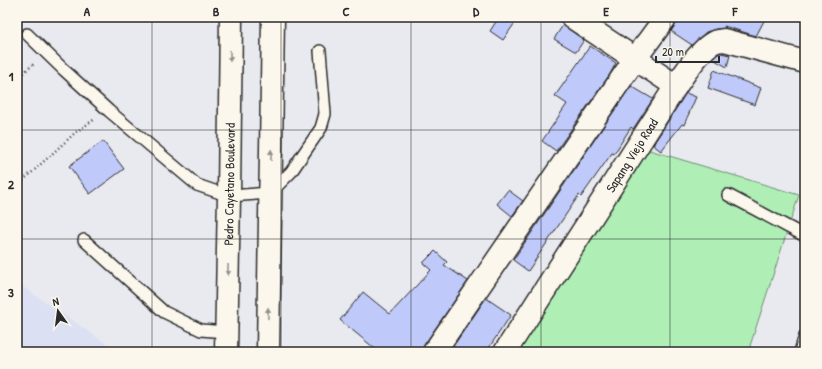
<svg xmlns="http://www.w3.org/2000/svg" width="822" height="369" font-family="'Patrick Hand',sans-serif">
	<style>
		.built { fill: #dce0f3 }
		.green { fill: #afefb6; stroke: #6d8d70 }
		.building { fill: #bfcafb; stroke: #2b2b2b }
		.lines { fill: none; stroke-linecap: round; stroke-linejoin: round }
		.service-casing { stroke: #2b2b2b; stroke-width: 14 }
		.minor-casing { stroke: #2b2b2b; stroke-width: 25 }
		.secondary-casing { stroke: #2b2b2b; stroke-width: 25 }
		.path { stroke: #2b2b2b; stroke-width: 2.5; stroke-dasharray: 1 3; stroke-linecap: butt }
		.service { stroke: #fbf7ec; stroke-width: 11 }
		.minor { stroke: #fbf7ec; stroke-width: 22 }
		.secondary { stroke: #fbf7ec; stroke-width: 22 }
		.oneway { fill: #93918c }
		.grid { fill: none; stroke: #2b2b2b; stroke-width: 1; stroke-opacity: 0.55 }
		.labels { text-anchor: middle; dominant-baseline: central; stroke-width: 3; stroke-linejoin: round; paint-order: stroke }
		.street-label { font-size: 13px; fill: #2b2b2b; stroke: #fbf7ec }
		.neatline { fill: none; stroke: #2b2b2b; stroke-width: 1.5 }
		.grid-label { font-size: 13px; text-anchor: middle; font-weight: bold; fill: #2b2b2b }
	</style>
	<rect width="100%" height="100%" fill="#e9eaf0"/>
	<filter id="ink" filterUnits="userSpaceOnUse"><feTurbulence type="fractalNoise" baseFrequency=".025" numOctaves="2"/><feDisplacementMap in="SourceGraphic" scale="8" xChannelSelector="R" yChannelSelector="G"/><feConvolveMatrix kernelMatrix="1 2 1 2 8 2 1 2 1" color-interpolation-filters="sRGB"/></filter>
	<g filter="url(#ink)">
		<!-- built -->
		<path class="built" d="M17,283L119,352H17Z"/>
		<!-- green -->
		<path class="green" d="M646,149L799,195L748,352H514Z"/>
		<!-- building -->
		<g class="building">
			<path d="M499,17H519L503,40L490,31Z"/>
			<path d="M678,17H766L756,36L724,26L726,28L716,29L706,32L692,45L671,31L676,24Z"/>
			<path d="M563,25L584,40L576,52L554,39Z"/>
			<path d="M590,46L616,63L610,74L556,151L542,141L567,104L555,96Z"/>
			<path d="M721,53L730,55L727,67L713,59L718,54Z"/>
			<path d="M714,70L761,88L755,105L708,88Z"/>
			<path d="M631,86L653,99L633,129L631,127L614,154L612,153L581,197L579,195L528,271L513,260Z"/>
			<path d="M686,93L696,97L684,125L682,124L661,151L653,145Z"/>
			<path d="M103,141L124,169L90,194L69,166Z"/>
			<path d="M508,190L523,201L512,216L497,204Z"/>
			<path d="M435,251L447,262L444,265L468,281L424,345L422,352H379L340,320L363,292L390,314L431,270L423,263Z"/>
			<path d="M486,298L511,315L486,352H452L450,351Z"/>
		</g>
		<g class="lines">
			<!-- service casing -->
			<g class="service-casing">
				<g id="service">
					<path d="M27,34L64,70L109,111L197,185L229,196L270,193L291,172L321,128L325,114L320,51"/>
					<path d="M728,195L805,236"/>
					<path d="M84,240L164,312L201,330L226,332"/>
					<path d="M800,352L805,336"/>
				</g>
			</g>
			<!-- minor casing -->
			<g class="minor-casing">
				<g id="minor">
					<path d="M572,17L676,86"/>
					<path d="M434,352L635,59L666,17"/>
					<path id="s1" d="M505,352L676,86C684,74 703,45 717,41C718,41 723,40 724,40L805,62"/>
				</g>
			</g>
			<!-- secondary casing -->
			<g class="secondary-casing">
				<g id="secondary">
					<path id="s2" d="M226,352L229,196L231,17"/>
					<path d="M268,352L273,17"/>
				</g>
			</g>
			<!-- path -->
			<g class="path">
				<path d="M17,78L35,63"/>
				<path d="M17,186L76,132L95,119"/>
			</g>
			<!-- service -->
			<use href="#service" class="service"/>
			<!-- minor -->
			<use href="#minor" class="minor"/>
			<!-- secondary -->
			<use href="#secondary" class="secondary"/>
		</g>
		<!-- one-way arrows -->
		<defs><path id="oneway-solid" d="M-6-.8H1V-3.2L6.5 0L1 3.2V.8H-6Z"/></defs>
		<g class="oneway">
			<use href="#oneway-solid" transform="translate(230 56) rotate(90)"/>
			<use href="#oneway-solid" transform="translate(271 155) rotate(-89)"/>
			<use href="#oneway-solid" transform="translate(228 270) rotate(91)"/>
			<use href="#oneway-solid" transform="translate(268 313) rotate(-89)"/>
		</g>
	</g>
	<!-- grid -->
	<path class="grid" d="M152,17V352M281,17V352M411,17V352M541,17V352M670,17V352M17,130H805M17,239H805"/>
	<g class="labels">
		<!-- street labels -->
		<g class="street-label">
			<text stroke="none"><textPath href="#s1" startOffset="234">Sapang Viejo Road</textPath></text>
			<text stroke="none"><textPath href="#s2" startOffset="168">Pedro Cayetano Boulevard</textPath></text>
		</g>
	</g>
	<!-- margin -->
	<rect width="822" height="369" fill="none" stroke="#fbf7ec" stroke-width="44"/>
	<!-- north arrow -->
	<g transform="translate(58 311) rotate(346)" stroke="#fbf7ec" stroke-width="3" paint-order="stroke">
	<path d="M0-3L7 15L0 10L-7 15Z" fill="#2b2b2b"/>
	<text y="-6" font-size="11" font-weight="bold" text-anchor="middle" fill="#2b2b2b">N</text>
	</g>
	<!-- scale -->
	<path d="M656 56v6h63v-6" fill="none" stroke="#2b2b2b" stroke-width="2"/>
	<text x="662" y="56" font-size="12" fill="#2b2b2b" stroke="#fbf7ec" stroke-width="3" paint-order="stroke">20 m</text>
	<rect x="22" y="22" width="778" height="325" class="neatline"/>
	<g class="grid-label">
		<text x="87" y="16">A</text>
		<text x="216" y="16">B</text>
		<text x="346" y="16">C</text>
		<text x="476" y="16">D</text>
		<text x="606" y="16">E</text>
		<text x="735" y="16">F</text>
		<text x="11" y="81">1</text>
		<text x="11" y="189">2</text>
		<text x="11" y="297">3</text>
	</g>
</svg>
